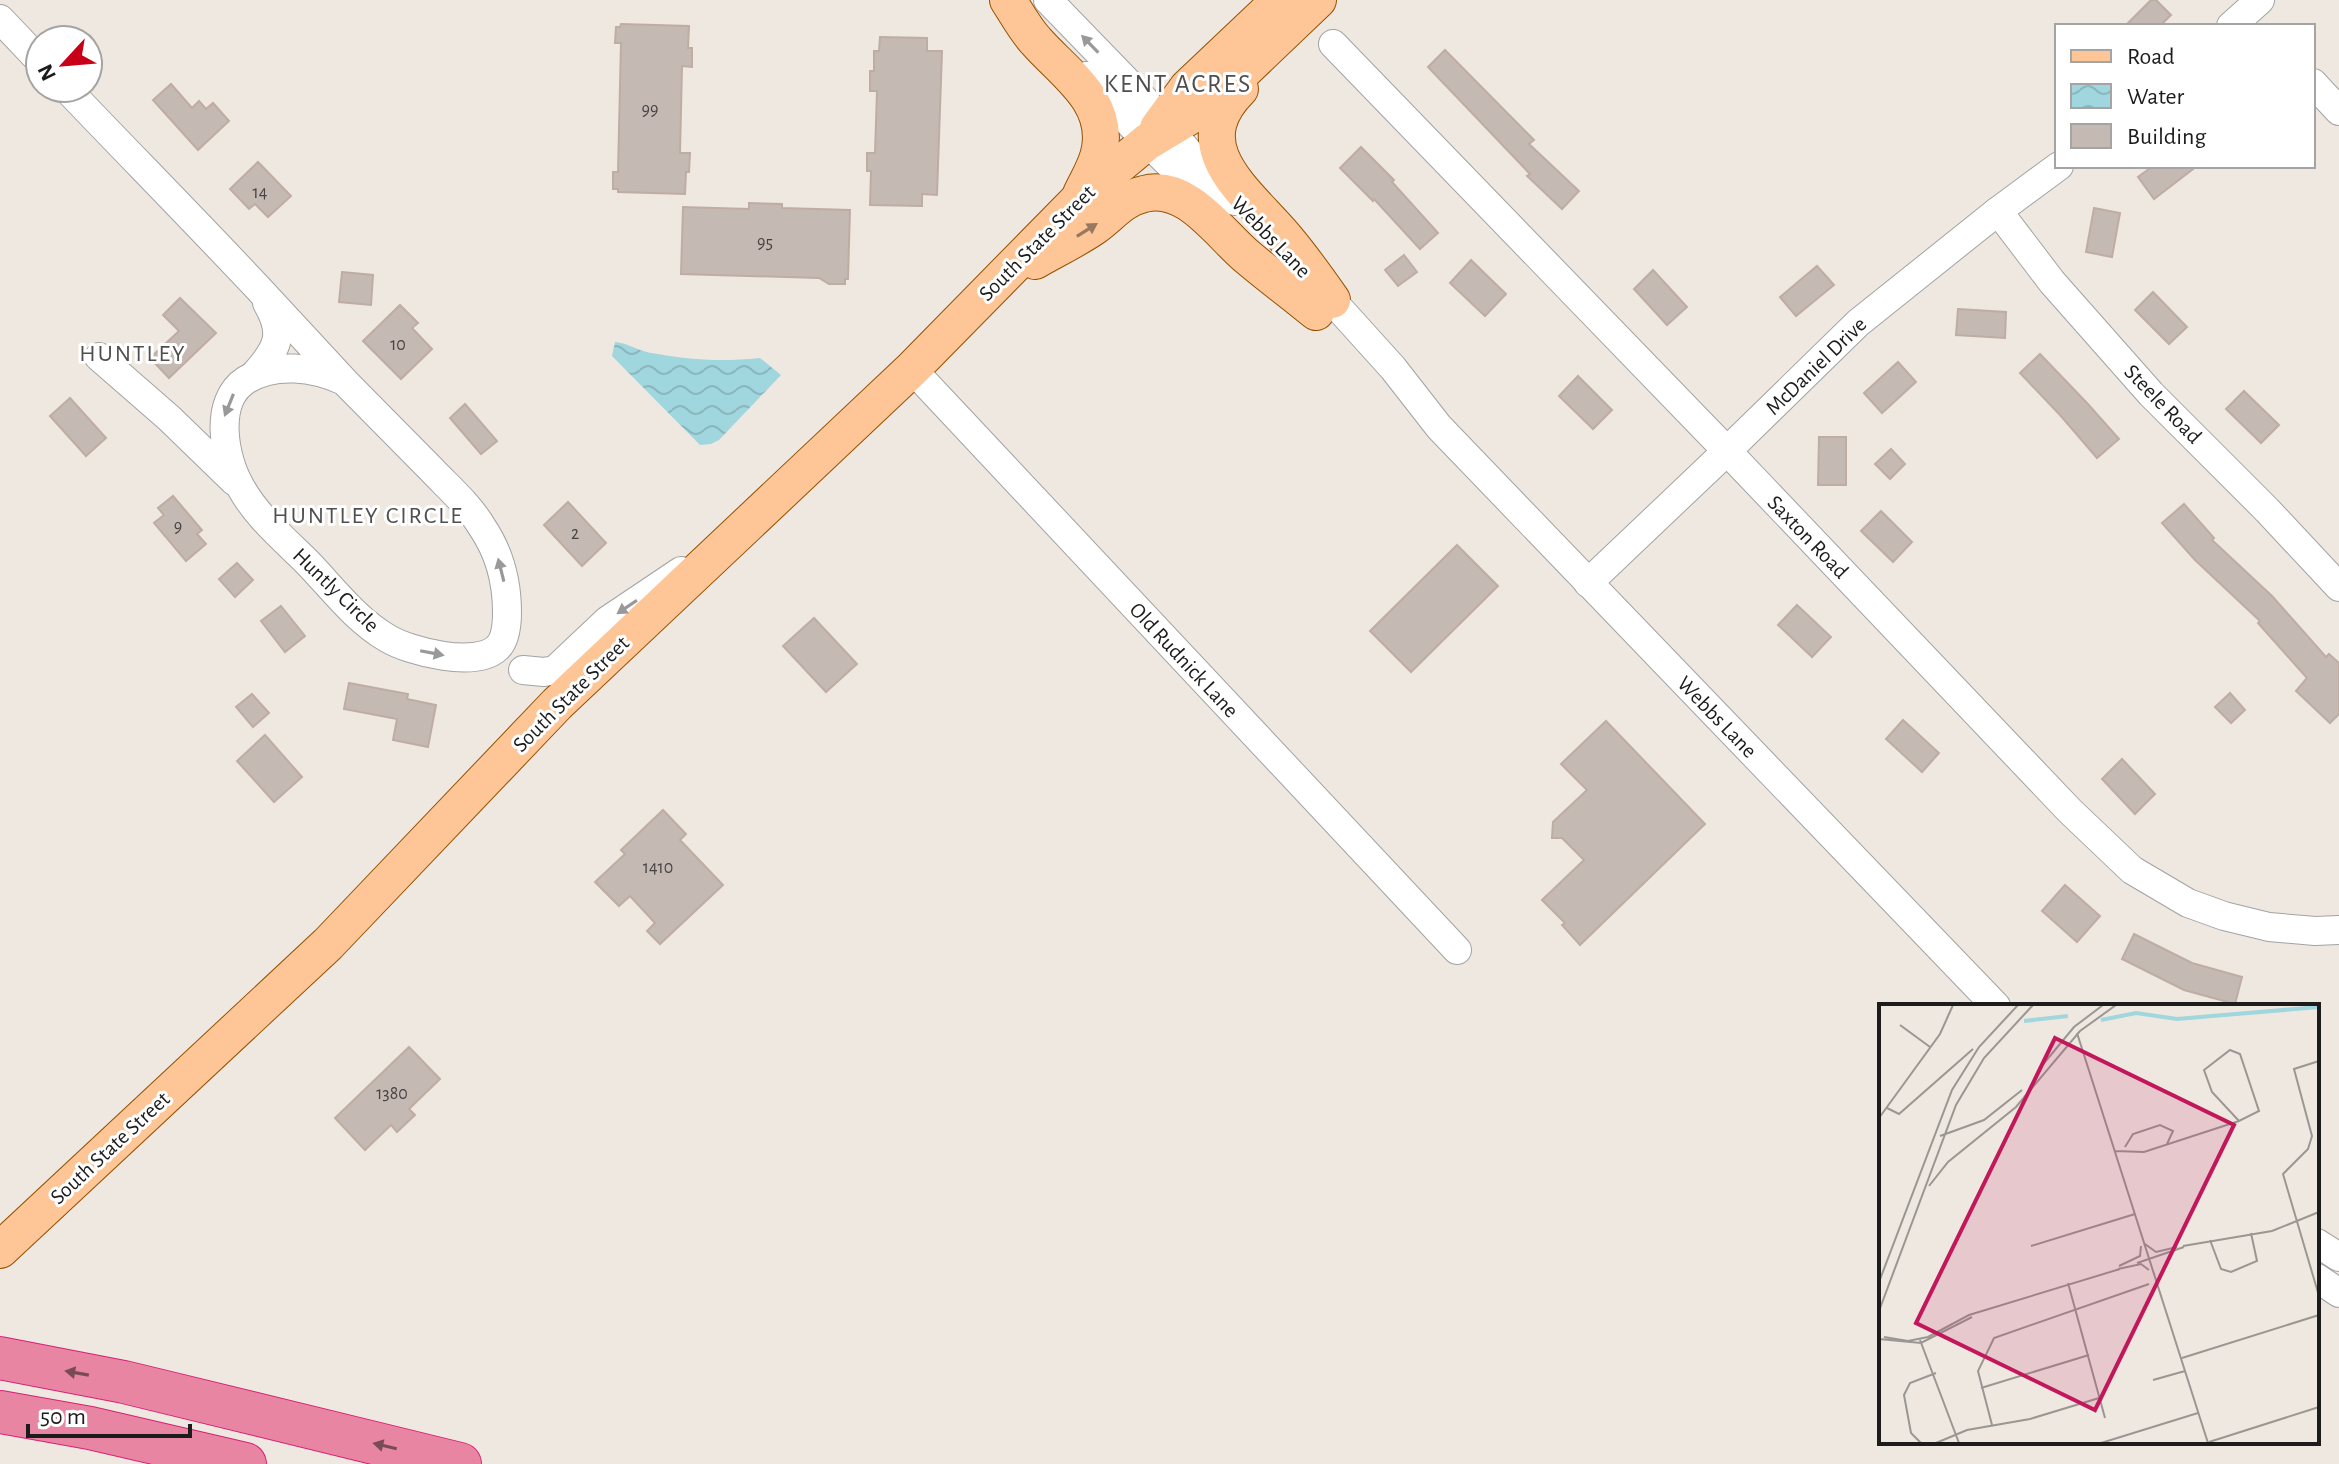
<svg xmlns="http://www.w3.org/2000/svg" width="2339" height="1464" font-family="'Alegreya Sans',sans-serif">
	<style>
		.water { fill: url(#water-waves) }
		.building { fill: #c5b9b4; stroke: #bfaca3; stroke-width: 2 }
		.lines { fill: none; stroke-linecap: round; stroke-linejoin: round }
		.minor-casing { stroke: #a3a3a3; stroke-width: 30 }
		.major-casing { stroke: #935200; stroke-width: 38 }
		.highway-casing { stroke: #da1f75; stroke-width: 44 }
		.minor { stroke: #fff; stroke-width: 28 }
		.major { stroke: #fec596; stroke-width: 36 }
		.highway { stroke: #e885a3; stroke-width: 42 }
		.oneway { fill: #999 }
		.oneway2 { fill: #98795f }
		.oneway3 { fill: #784b59 }
		.labels { text-anchor: middle; dominant-baseline: central; stroke-width: 6; stroke-linejoin: round; paint-order: stroke }
		.number-label { font-size: 18px; fill: #464342 }
		.street-label { font-size: 22px; fill: #1c1c1c; stroke: #fff }
		.neighbourhood-label { font-size: 24px; letter-spacing: 2px; fill: #4f4f4f; stroke: #fff }
		.quarter-label { font-size: 26px; letter-spacing: 2px; fill: #4f4f4f; stroke: #fff }
		.inset-river { fill: none; stroke: #a0d6dd; stroke-width: 4 }
		.inset-road { fill: none; stroke: #9a9692; stroke-width: 2 }
		.view { fill: #c2185b; fill-opacity: 0.15; stroke: #c2185b; stroke-width: 4 }
		.inset-edge { fill: none; stroke: #1c1c1c; stroke-width: 4 }
	</style>
	<defs>
		<pattern id="water-waves" width="16" height="10" patternUnits="userSpaceOnUse" patternTransform="scale(2)"><rect width="16" height="10" fill="#a0d6dd"/><path d="M0 5q4-4 8 0t8 0" fill="none" stroke="#89b7bd"/></pattern>
	</defs>
	<rect width="100%" height="100%" fill="#eee8e1"/>
	<!-- water -->
	<path class="water" d="M615,342C628,343 639,351 651,353C690,360 721,362 760,358L781,375L719,440L711,444L700,445L612,356Z"/>
	<!-- building -->
	<g class="building">
		<path d="M2151,0H2156L2171,15L2160,26H2125Z"/>
		<path d="M621,24L689,26L688,48H692V67L682,66L680,153H690L689,172H686L685,194L618,192V189H613V172H618L621,43H615L616,27H620Z"/>
		<path d="M880,37L927,38V51H942L937,195L922,194V206L870,205L871,171H867V153H875L877,91H870V71H874V51H879Z"/>
		<path d="M1445,50L1534,140L1529,144L1579,191L1562,209L1527,176L1530,174L1428,67Z"/>
		<path d="M171,84L192,108L199,101L206,109L213,103L229,121L198,150L153,100Z"/>
		<path d="M1361,147L1394,180L1392,182L1438,233L1420,249L1374,199L1373,201L1340,168Z"/>
		<path d="M258,162L291,196L268,217L255,204L249,209L230,189Z"/>
		<path d="M2153,166H2197L2154,199L2138,177Z"/>
		<path d="M749,203L782,204V208L850,210L848,279H845V284H829L819,278L681,274L683,207L749,209Z"/>
		<path d="M2094,208L2120,213L2112,257L2086,252Z"/>
		<path d="M1404,255L1417,272L1398,286L1385,270Z"/>
		<path d="M1471,260L1506,294L1485,316L1450,283Z"/>
		<path d="M1817,266L1834,285L1796,316L1780,297Z"/>
		<path d="M1653,270L1687,307L1667,325L1634,289Z"/>
		<path d="M342,272L373,275L371,305L339,302Z"/>
		<path d="M2153,292L2187,327L2169,344L2135,310Z"/>
		<path d="M180,298L216,333L169,378L150,358L179,331L163,315Z"/>
		<path d="M400,305L418,323L412,328L432,349L401,379L363,341Z"/>
		<path d="M1958,309L2006,312L2005,338L1956,335Z"/>
		<path d="M2040,354L2087,403L2119,439L2097,458L2060,415L2020,373Z"/>
		<path d="M1898,362L1916,382L1882,413L1864,393Z"/>
		<path d="M1578,376L1612,410L1593,429L1559,396Z"/>
		<path d="M2244,391L2279,425L2261,443L2226,409Z"/>
		<path d="M70,398L106,438L86,456L50,416Z"/>
		<path d="M465,404L497,441L481,454L450,418Z"/>
		<path d="M1819,437H1846V485H1818Z"/>
		<path d="M1891,449L1905,464L1890,479L1875,464Z"/>
		<path d="M173,496L202,530L197,534L206,544L186,561L154,523L164,515L158,508Z"/>
		<path d="M568,502L606,543L582,566L544,525Z"/>
		<path d="M2184,504L2214,538L2212,540L2272,596L2326,657L2329,654L2339,663V714L2330,723L2296,691L2307,678L2258,623L2260,621L2195,560L2162,523Z"/>
		<path d="M1881,511L1912,542L1893,562L1861,531Z"/>
		<path d="M1457,545L1498,586L1411,672L1370,631Z"/>
		<path d="M237,563L253,580L235,597L219,579Z"/>
		<path d="M1797,605L1831,637L1812,657L1778,625Z"/>
		<path d="M281,606L305,636L285,652L261,621Z"/>
		<path d="M814,618L857,664L826,692L783,646Z"/>
		<path d="M349,683L408,694L407,699L436,705L428,747L393,740L397,719L344,709Z"/>
		<path d="M2230,693L2245,710L2231,723L2215,707Z"/>
		<path d="M252,694L269,713L253,727L236,707Z"/>
		<path d="M1903,720L1939,753L1922,772L1886,739Z"/>
		<path d="M1606,721L1705,824L1580,945L1562,925L1565,923L1542,900L1584,860L1562,838H1552L1553,822L1587,790L1561,764Z"/>
		<path d="M265,735L302,777L274,802L237,761Z"/>
		<path d="M2122,759L2155,794L2135,814L2102,779Z"/>
		<path d="M663,810L686,834L680,840L723,885L660,944L647,931L655,923L630,896L619,906L595,882L625,854L621,850Z"/>
		<path d="M2065,885L2100,916L2077,942L2042,911Z"/>
		<path d="M2134,934L2192,963L2242,977L2235,1004L2184,990L2122,959Z"/>
		<path d="M409,1047L440,1079L409,1109L415,1115L397,1132L391,1125L365,1150L335,1118Z"/>
	</g>
	<g class="lines">
		<!-- minor casing -->
		<g class="minor-casing">
			<g id="minor">
				<path d="M1048,0L1141,96L1197,162L1235,201"/>
				<path d="M0,19L40,61"/>
				<path d="M2231,26L2260,0"/>
				<path d="M1333,44L1727,451L2070,811L2132,870L2188,903L2224,916L2269,927L2315,931L2339,930"/>
				<path d="M1086,76L1147,142L1216,210"/>
				<path d="M2313,83L2339,111"/>
				<path d="M66,88C130,155 195,221 258,288C287,319 316,351 345,382C374,411 402,440 431,469C449,488 469,505 482,527C499,552 507,582 507,612C507,624 506,640 497,648C476,668 410,652 387,638C356,620 333,589 308,563C284,539 256,516 240,486C224,458 213,401 246,380C275,362 314,367 344,381"/>
				<path d="M1998,211L2052,282L2151,394L2267,510L2339,587"/>
				<path d="M1318,285L1393,368L1439,427L1996,1006"/>
				<path d="M99,357L169,418L234,481"/>
				<path d="M912,369L1457,950"/>
				<path d="M256,373C278,348 285,334 267,303"/>
				<path d="M1588,583L1727,451L1858,323L1998,211L2059,166"/>
				<path d="M523,670L544,672L555,670L608,620L681,571"/>
				<path d="M2317,1243L2339,1257"/>
				<path d="M2317,1278L2339,1293"/>
			</g>
		</g>
		<!-- major casing -->
		<g class="major-casing">
			<g id="major">
				<path d="M1008,0C1017,14 1025,29 1036,41C1064,73 1108,100 1100,148C1098,164 1088,179 1081,194"/>
				<path d="M1240,89C1180,149 1251,195 1288,241C1304,260 1318,280 1332,300"/>
				<path d="M1158,128L1188,87L1280,0"/>
				<path d="M1035,261C1054,250 1075,240 1094,227C1111,215 1122,199 1144,194C1185,183 1217,230 1244,254C1267,274 1292,292 1316,312"/>
				<path d="M0,1250L328,944L557,704L912,369L1080,198L1147,142L1207,106L1318,0"/>
			</g>
		</g>
		<!-- highway casing -->
		<g class="highway-casing">
			<g id="highway">
				<path d="M0,1358L124,1382L460,1464"/>
				<path d="M0,1412L90,1428L245,1464"/>
			</g>
		</g>
		<!-- minor -->
		<use href="#minor" class="minor"/>
		<!-- major -->
		<use href="#major" class="major"/>
		<!-- highway -->
		<use href="#highway" class="highway"/>
	</g>
	<!-- one-way arrows -->
	<defs><path id="oneway-solid" d="M-6-.8H1V-3.2L6.5 0L1 3.2V.8H-6Z" transform="scale(2)"/></defs>
	<g class="oneway">
		<use href="#oneway-solid" transform="translate(1090 44) rotate(-134)"/>
		<use href="#oneway-solid" transform="translate(229 405) rotate(112)"/>
		<use href="#oneway-solid" transform="translate(501 570) rotate(-104)"/>
		<use href="#oneway-solid" transform="translate(627 607) rotate(146)"/>
		<use href="#oneway-solid" transform="translate(432 653) rotate(11)"/>
	</g>
	<use class="oneway2" href="#oneway-solid" transform="translate(1087 230) rotate(-32)"/>
	<g class="oneway3">
		<use href="#oneway-solid" transform="translate(77 1373) rotate(-170)"/>
		<use href="#oneway-solid" transform="translate(385 1446) rotate(-167)"/>
	</g>
	<g class="labels">
		<!-- number labels -->
		<g class="number-label">
			<text x="650" y="110">99</text>
			<text x="260" y="193">14</text>
			<text x="765" y="243">95</text>
			<text x="398" y="345">10</text>
			<text x="178" y="527">9</text>
			<text x="575" y="534">2</text>
			<text x="658" y="868">1410</text>
			<text x="392" y="1094">1380</text>
		</g>
		<!-- street labels -->
		<g class="street-label">
			<text transform="translate(1271 237) rotate(46)">Webbs Lane</text>
			<text transform="translate(1037 243) rotate(-45)">South State Street</text>
			<text transform="translate(1816 366) rotate(-44)">McDaniel Drive</text>
			<text transform="translate(2163 404) rotate(46)">Steele Road</text>
			<text transform="translate(1808 537) rotate(46)">Saxton Road</text>
			<text transform="translate(336 590) rotate(44)">Huntly Circle</text>
			<text transform="translate(1184 660) rotate(47)">Old Rudnick Lane</text>
			<text transform="translate(571 694) rotate(-45)">South State Street</text>
			<text transform="translate(1717 717) rotate(46)">Webbs Lane</text>
			<text transform="translate(110 1148) rotate(-43)">South State Street</text>
		</g>
		<!-- neighbourhood labels -->
		<g class="neighbourhood-label">
			<text x="133" y="354">HUNTLEY</text>
			<text x="368" y="516">HUNTLEY CIRCLE</text>
		</g>
		<!-- quarter labels -->
		<g class="quarter-label">
			<text x="1178" y="84">KENT ACRES</text>
		</g>
	</g>
	<!-- overview -->
	<g transform="translate(1879 1004)">
		<rect width="440" height="440" fill="#eee8e1"/>
		<path class="inset-river" d="M222,16L257,9L298,15L440,3M145,17L189,12"/>
		<path class="inset-road" d="M21,21L51,43M198,29L329,439M351,46L361,50L380,107L360,117L333,88L325,66ZM440,57L415,65L433,132L429,145L404,170L440,292M161,64L195,23L224,1M8,104L20,110L94,45M0,114L61,30L74,1M61,132L105,116L143,86M246,143L254,130L281,121L294,127L288,140M236,147L265,148L360,117M50,182L69,158L137,103L201,27L237,1M393,227L440,208M331,236L342,265L352,268L378,257L372,229M266,240L277,248L298,243M152,242L256,210M304,242L393,227M258,259L305,243M240,262L261,252L262,242M239,265L262,260L270,266M0,278L73,86L100,43L139,1M189,279L226,414M0,307L77,101L105,54L154,1M5,333L29,337L49,333L90,311L241,265M0,335L42,339L93,313M41,336L80,439M303,354L440,311M274,376L306,367M102,384L210,351M113,421L99,367L115,334L270,280M330,438L440,403M42,439L32,429L25,391L31,379L57,369M57,439L88,426L151,415L220,394M222,439L319,409"/>
		<path class="view" d="M176,34L355,121L216,406L37,319Z"/>
		<rect width="440" height="440" class="inset-edge"/>
	</g>
	<!-- legend -->
	<rect x="2055" y="24" width="260" height="144" fill="#ffffff" stroke="#a4a4a4" stroke-width="2"/>
	<rect x="2071" y="50" width="40" height="12" fill="#fec596" stroke="#a4a4a4" stroke-width="2"/>
	<text x="2127" y="64" font-size="24" fill="#1c1c1c">Road</text>
	<rect x="2071" y="84" width="40" height="24" fill="url(#water-waves)" stroke="#a4a4a4" stroke-width="2"/>
	<text x="2127" y="104" font-size="24" fill="#1c1c1c">Water</text>
	<rect x="2071" y="124" width="40" height="24" fill="#c5b9b4" stroke="#a4a4a4" stroke-width="2"/>
	<text x="2127" y="144" font-size="24" fill="#1c1c1c">Building</text>
	<!-- north arrow -->
	<g transform="translate(64 64) rotate(244)"><circle r="38" fill="#ffffff" stroke="#a4a4a4" stroke-width="2"/>
	<path d="M0-6L14 30L0 20L-14 30Z" fill="#c70017"/>
	<text y="-12" font-size="22" font-weight="bold" text-anchor="middle" fill="#1c1c1c">N</text>
	</g>
	<!-- scale -->
	<path d="M28 1424v12h162v-12" fill="none" stroke="#1c1c1c" stroke-width="4"/>
	<text x="40" y="1424" font-size="24" fill="#1c1c1c" stroke="#ffffff" stroke-width="6" paint-order="stroke">50 m</text>
</svg>
